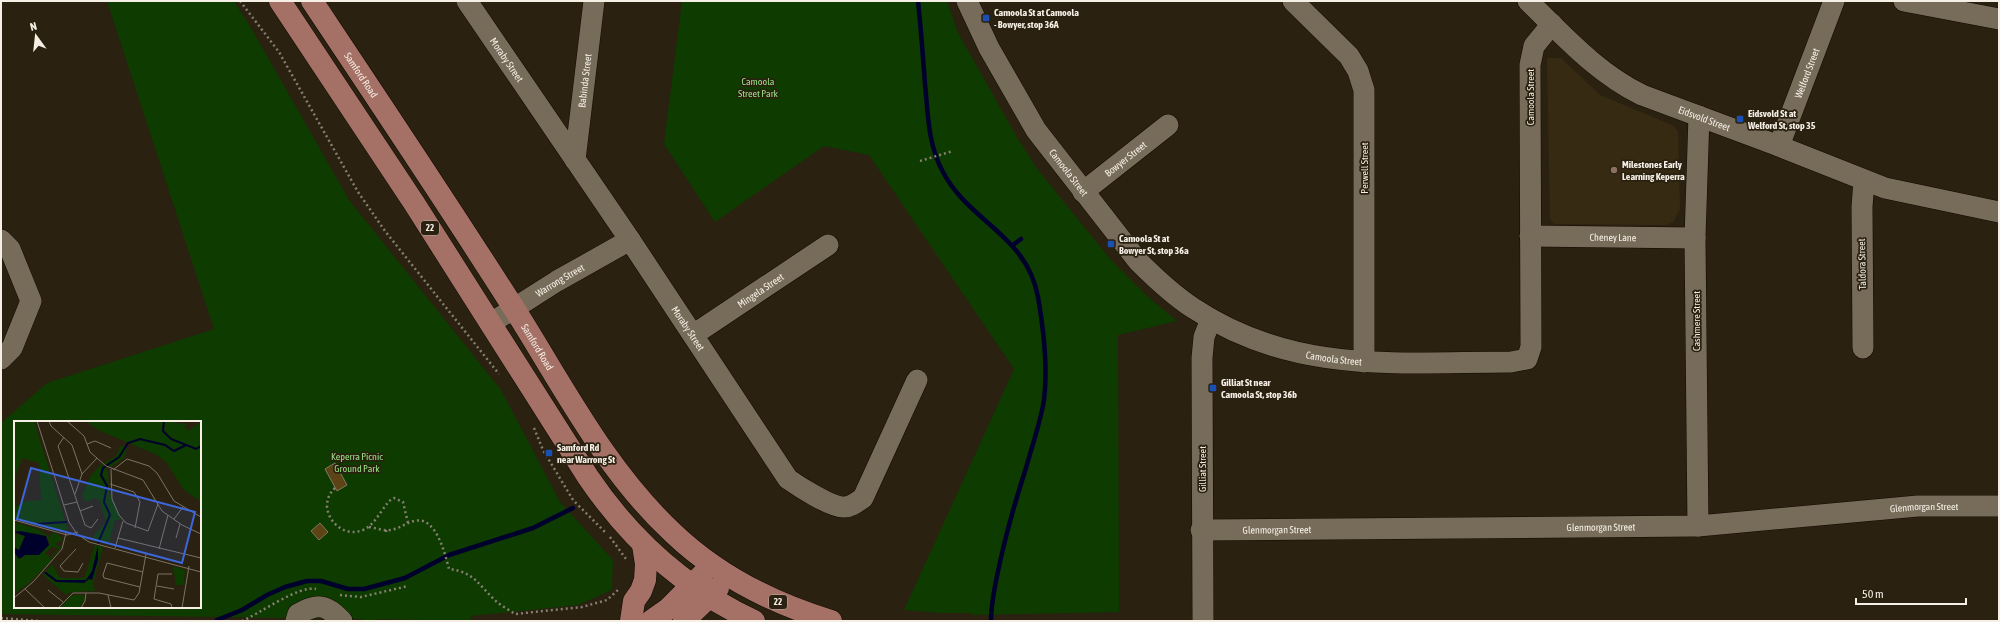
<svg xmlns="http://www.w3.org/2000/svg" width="2000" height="622" font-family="'Asap Condensed',sans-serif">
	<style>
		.built { fill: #362a13 }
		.green { fill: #0e3b00; fill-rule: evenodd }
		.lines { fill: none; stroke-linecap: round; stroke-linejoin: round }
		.stream { stroke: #00002d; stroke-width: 4.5 }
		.building { fill: #5d4417; stroke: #827664 }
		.minor-casing { stroke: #120a00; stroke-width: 22 }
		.major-casing { stroke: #120a00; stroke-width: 23 }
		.path { stroke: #867f71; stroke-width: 2.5; stroke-dasharray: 2 3; stroke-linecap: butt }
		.minor { stroke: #776c5a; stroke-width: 21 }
		.major { stroke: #a57066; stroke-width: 22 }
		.transit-dot { fill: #1a4fb4; stroke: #2a2111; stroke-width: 1.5 }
		.education-dot { fill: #8d6e63; stroke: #2a2111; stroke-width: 1.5 }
		.labels { text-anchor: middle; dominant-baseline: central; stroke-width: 3.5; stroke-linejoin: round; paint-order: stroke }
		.shield { fill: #2a2111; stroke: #b8b1a5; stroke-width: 1 }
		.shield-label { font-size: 9px; font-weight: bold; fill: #f5efe5 }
		.poi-label { font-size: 10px; font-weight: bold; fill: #f5efe5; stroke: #2a2111; text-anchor: start }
		.street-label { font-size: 10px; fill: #f5efe5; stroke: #2a2111 }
		.park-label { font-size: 10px; fill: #98e284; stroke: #2a2111 }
		.inset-river { fill: none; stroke: #00002d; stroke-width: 2 }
		.inset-road { fill: none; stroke: #7b7366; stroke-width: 1 }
		.view { fill: #3d66da; fill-opacity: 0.15; stroke: #3d66da; stroke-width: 2 }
		.inset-edge { fill: none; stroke: #f5efe5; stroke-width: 2 }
	</style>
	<rect width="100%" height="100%" fill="#2a2111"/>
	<!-- built -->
	<path class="built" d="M1547,58H1561L1600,95L1672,125L1678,131L1680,209L1673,222L1667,225L1554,224L1550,219Z"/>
	<!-- green -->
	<g class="green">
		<path d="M107,1H234L254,33L349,200L501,390L560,502L613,560L612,590L578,605L471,616V621L378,619L379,621H361L363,619L1,614V423L47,383L214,329ZM15,422H200V607H15Z"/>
		<path d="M682,1H947L958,33L1018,139L1038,170L1111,260L1148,297L1177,321L1118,335L1119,612L975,615L969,613H942L904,610L1014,369L869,155L824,146L715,222L664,144Z"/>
	</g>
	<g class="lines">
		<!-- stream -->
		<g class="stream">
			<path d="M918,1C921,29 923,57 925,84C928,114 928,145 943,172C969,222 1027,235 1038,297C1044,331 1048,367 1044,400C1040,424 1032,446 1026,468C1016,499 1007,530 1000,562C996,581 991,601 991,621"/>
			<path d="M1013,245L1021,239"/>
			<path d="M217,620L242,610L267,595L285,587L307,581H321L348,589H364L405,578L449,555L533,528L573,508"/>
		</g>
	</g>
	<!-- building -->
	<g class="building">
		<path d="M335,463L347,485L337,491L325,469Z"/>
		<path d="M320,523L328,532L319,540L311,531Z"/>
	</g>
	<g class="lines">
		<!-- minor casing -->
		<g class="minor-casing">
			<g id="minor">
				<path id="s1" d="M467,1L630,240L788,479C798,486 832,508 844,507C851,507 857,502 863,498L917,380"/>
				<path id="s2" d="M967,1L989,48L1036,130L1138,261C1155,278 1173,295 1193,308C1294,375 1397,362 1511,362L1527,359L1531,347L1530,65L1534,46L1552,24"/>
				<path d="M1293,1L1349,56L1358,71L1364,90V362"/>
				<path id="s3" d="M1528,1C1564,36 1597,73 1642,95L1779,146L1885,188L1999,212"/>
				<path d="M1904,1L1999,19"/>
				<path id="s4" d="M1779,146L1834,1"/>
				<path id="s5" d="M575,160L594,1"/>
				<path id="s6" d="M1083,192L1168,125"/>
				<path id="s7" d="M1530,236L1695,238"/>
				<path d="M1,240L10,249L31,301L12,348L1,359"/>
				<path id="s8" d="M491,323L557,281L630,240"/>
				<path id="s9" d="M693,335L828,245"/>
				<path d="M1863,348L1862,207L1864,180"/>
				<path d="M1698,526L1695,238L1699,116"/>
				<path id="s10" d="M1201,530L1698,526L1918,506H1999"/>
				<path d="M296,621L298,614C319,603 325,604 342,621"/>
				<path d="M1203,621L1202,358L1204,337L1211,319"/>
			</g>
		</g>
		<!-- major casing -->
		<g class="major-casing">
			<g id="major">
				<path d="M280,1L414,203L588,477C630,539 685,589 754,621"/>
				<path id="s11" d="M312,1C380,103 449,206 515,310C563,386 606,471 673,533C718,576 772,603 831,621"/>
				<path d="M631,621L634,601L641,591L645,580L646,564L643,545"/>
				<path d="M651,621L668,609L702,575"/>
				<path d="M684,621L718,588"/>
			</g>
		</g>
		<!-- path -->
		<g class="path">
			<path d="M240,1L279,52L358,192L385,231L499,374"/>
			<path d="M920,161L953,151"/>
			<path d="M534,428L543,450L573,500L605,532"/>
			<path d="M335,488C329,494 327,499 327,507C329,525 348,538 365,529C378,522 385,501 394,498L403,502L408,523"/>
			<path d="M369,527C376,528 383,531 390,530C399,529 406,523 414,521C436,515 445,554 449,569C475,572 479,586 497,602C502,606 509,610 515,614L582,607L607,600L619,589"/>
			<path d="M386,530V535"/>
			<path d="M610,537L626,559"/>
			<path d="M340,595L361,597L408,586"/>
			<path d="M1,618L38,621"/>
			<path d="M242,621C259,614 299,585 316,589"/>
		</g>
		<!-- minor -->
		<use href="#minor" class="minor"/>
		<!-- major -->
		<use href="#major" class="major"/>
	</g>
	<!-- markers -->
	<g class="transit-dot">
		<rect x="982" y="14" width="8" height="8" rx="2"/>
		<rect x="1736" y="115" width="8" height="8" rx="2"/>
		<rect x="1107" y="240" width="8" height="8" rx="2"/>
		<rect x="1209" y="384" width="8" height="8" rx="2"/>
		<rect x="545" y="449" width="8" height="8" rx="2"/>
	</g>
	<circle class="education-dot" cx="1614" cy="170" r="4"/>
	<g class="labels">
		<!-- shield labels -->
		<g class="shield">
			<rect x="421" y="221" width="18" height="14" rx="3"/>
			<rect x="769" y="595" width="18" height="14" rx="3"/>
		</g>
		<g class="shield-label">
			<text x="430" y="228">22</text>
			<text x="778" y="602">22</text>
		</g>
		<!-- poi labels -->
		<g class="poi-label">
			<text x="994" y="12">Camoola St at Camoola<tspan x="994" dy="12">- Bowyer, stop 36A</tspan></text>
			<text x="1748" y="113">Eidsvold St at<tspan x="1748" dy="12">Welford St, stop 35</tspan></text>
			<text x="1622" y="164">Milestones Early<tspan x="1622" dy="12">Learning Keperra</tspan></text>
			<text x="1119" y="238">Camoola St at<tspan x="1119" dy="12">Bowyer St, stop 36a</tspan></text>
			<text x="1221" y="382">Gilliat St near<tspan x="1221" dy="12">Camoola St, stop 36b</tspan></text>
			<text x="557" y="447">Samford Rd<tspan x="557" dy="12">near Warrong St</tspan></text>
		</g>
		<!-- street labels -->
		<g class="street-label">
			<text stroke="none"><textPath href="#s1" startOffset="71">Moraby Street</textPath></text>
			<text stroke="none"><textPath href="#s4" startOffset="78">Welford Street</textPath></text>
			<text stroke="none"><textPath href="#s11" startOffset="89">Samford Road</textPath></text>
			<text stroke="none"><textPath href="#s5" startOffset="80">Babinda Street</textPath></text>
			<text transform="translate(1530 97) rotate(-90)">Camoola Street</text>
			<text stroke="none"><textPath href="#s3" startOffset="215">Eidsvold Street</textPath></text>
			<text stroke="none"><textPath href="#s6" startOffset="54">Bowyer Street</textPath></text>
			<text transform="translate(1364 168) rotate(-90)">Perwell Street</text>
			<text stroke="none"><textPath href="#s2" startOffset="200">Camoola Street</textPath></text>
			<text stroke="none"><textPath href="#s7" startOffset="83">Cheney Lane</textPath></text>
			<text transform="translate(1862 264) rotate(-91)">Taldora Street</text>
			<text stroke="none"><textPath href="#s8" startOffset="81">Warrong Street</textPath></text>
			<text stroke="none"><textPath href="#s9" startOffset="81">Mingela Street</textPath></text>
			<text transform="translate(1696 321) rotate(-90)">Cashmere Street</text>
			<text stroke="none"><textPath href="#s1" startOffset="395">Moraby Street</textPath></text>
			<text stroke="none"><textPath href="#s11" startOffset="413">Samford Road</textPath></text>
			<text stroke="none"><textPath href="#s2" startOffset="536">Camoola Street</textPath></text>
			<text transform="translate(1202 469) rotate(-90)">Gilliat Street</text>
			<text stroke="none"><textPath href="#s10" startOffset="724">Glenmorgan Street</textPath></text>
			<text stroke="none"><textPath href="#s10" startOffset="400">Glenmorgan Street</textPath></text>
			<text stroke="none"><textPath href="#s10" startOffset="76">Glenmorgan Street</textPath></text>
		</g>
		<!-- park labels -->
		<g class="park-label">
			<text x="758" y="81">Camoola<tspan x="758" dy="12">Street Park</tspan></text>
			<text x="357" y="456">Keperra Picnic<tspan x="357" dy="12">Ground Park</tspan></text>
		</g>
	</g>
	<!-- overview -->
	<g transform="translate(14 421)">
		<rect width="187" height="187" fill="#2a2111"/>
		<path d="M0,0H20L54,109H41L0,97V86L12,80L27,79L25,42L8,37L0,59ZM72,0H162L163,4L166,2L173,3L170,6L174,7L173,11L187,0V81L169,68L153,42L143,34L84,9ZM107,24L113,27L110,37L97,46L93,45L90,42L102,35ZM87,43L94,50L95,71L107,99H101L95,122L78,117L92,100L85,79L81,77L71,81L68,74L76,56ZM0,101L23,108L36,116L38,111L45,114L49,118L41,123L46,126L49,121L47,127L38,137L36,136L44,129L43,126L41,128L39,125L31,132L38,139L15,162L0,173V131L8,137L11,134H23L35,124V120L25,113L0,111ZM0,113L11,115L5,129L1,127ZM81,124L89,126L79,162L81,170L57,171L52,174L29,154L38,143L46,157H70ZM159,145L171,149L170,164H162ZM58,174H70L71,178L65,187H46Z" fill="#0e3b00"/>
		<path d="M6,110L32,115L35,124L25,134H11L5,138L0,131V124L1,127L5,129L11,115L0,111ZM84,124V139L78,159L75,158L70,162L42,161L30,152L32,151L43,159H72L78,150Z" fill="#00002d"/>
		<path class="inset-river" d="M150,0L149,10L157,18L182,28L187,25M21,103L53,101M84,122L96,94L90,81L93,65L87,54L89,47L105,36L114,22L126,18L151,24L160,30L172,24"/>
		<path class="inset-road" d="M23,0L55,101L63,113L75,121L187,151M35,0L37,5L58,24L68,53M53,0L70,15L76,31L92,45L129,59L148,90L168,104L187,113M50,16L44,25L71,104L77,107L84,98M73,23L81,20L97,27M97,48L98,78L105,94L112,102L134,110L144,83M99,49L113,38L135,45L143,52L160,80L187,96M96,63L120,71L126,81L121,107M61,73L68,53L83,37M50,84L63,81M66,90L79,85M160,98L169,86M0,99L53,114L64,111M104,117L187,137M162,117L166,103M101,127L109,100M62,128L46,145L50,150L64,151L69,142M145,128L154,94M158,153H144L140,178L157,183L158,187M143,165L160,168M126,166L90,157L89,154L93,142L129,151M11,168L31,187M34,169L49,181M94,174L97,187M0,177L19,161L48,128L52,112M44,187L59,172H85L120,179L125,172L132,133M67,187L71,180L72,172M168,187L175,145"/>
		<path class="view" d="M17,47L181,91L168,142L3,98Z"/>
		<rect width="187" height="187" class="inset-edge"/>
	</g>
	<!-- border -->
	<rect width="2000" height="622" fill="none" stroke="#f5efe5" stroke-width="4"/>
	<!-- north arrow -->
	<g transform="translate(36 36) rotate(345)" stroke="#2a2111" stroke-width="3" paint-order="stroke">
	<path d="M0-3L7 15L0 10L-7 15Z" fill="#f5efe5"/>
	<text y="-6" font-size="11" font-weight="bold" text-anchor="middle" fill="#f5efe5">N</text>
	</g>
	<!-- scale -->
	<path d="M1856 598v6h110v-6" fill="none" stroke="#f5efe5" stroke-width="2"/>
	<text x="1862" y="598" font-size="12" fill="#f5efe5" stroke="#2a2111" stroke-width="3" paint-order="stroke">50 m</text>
</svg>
